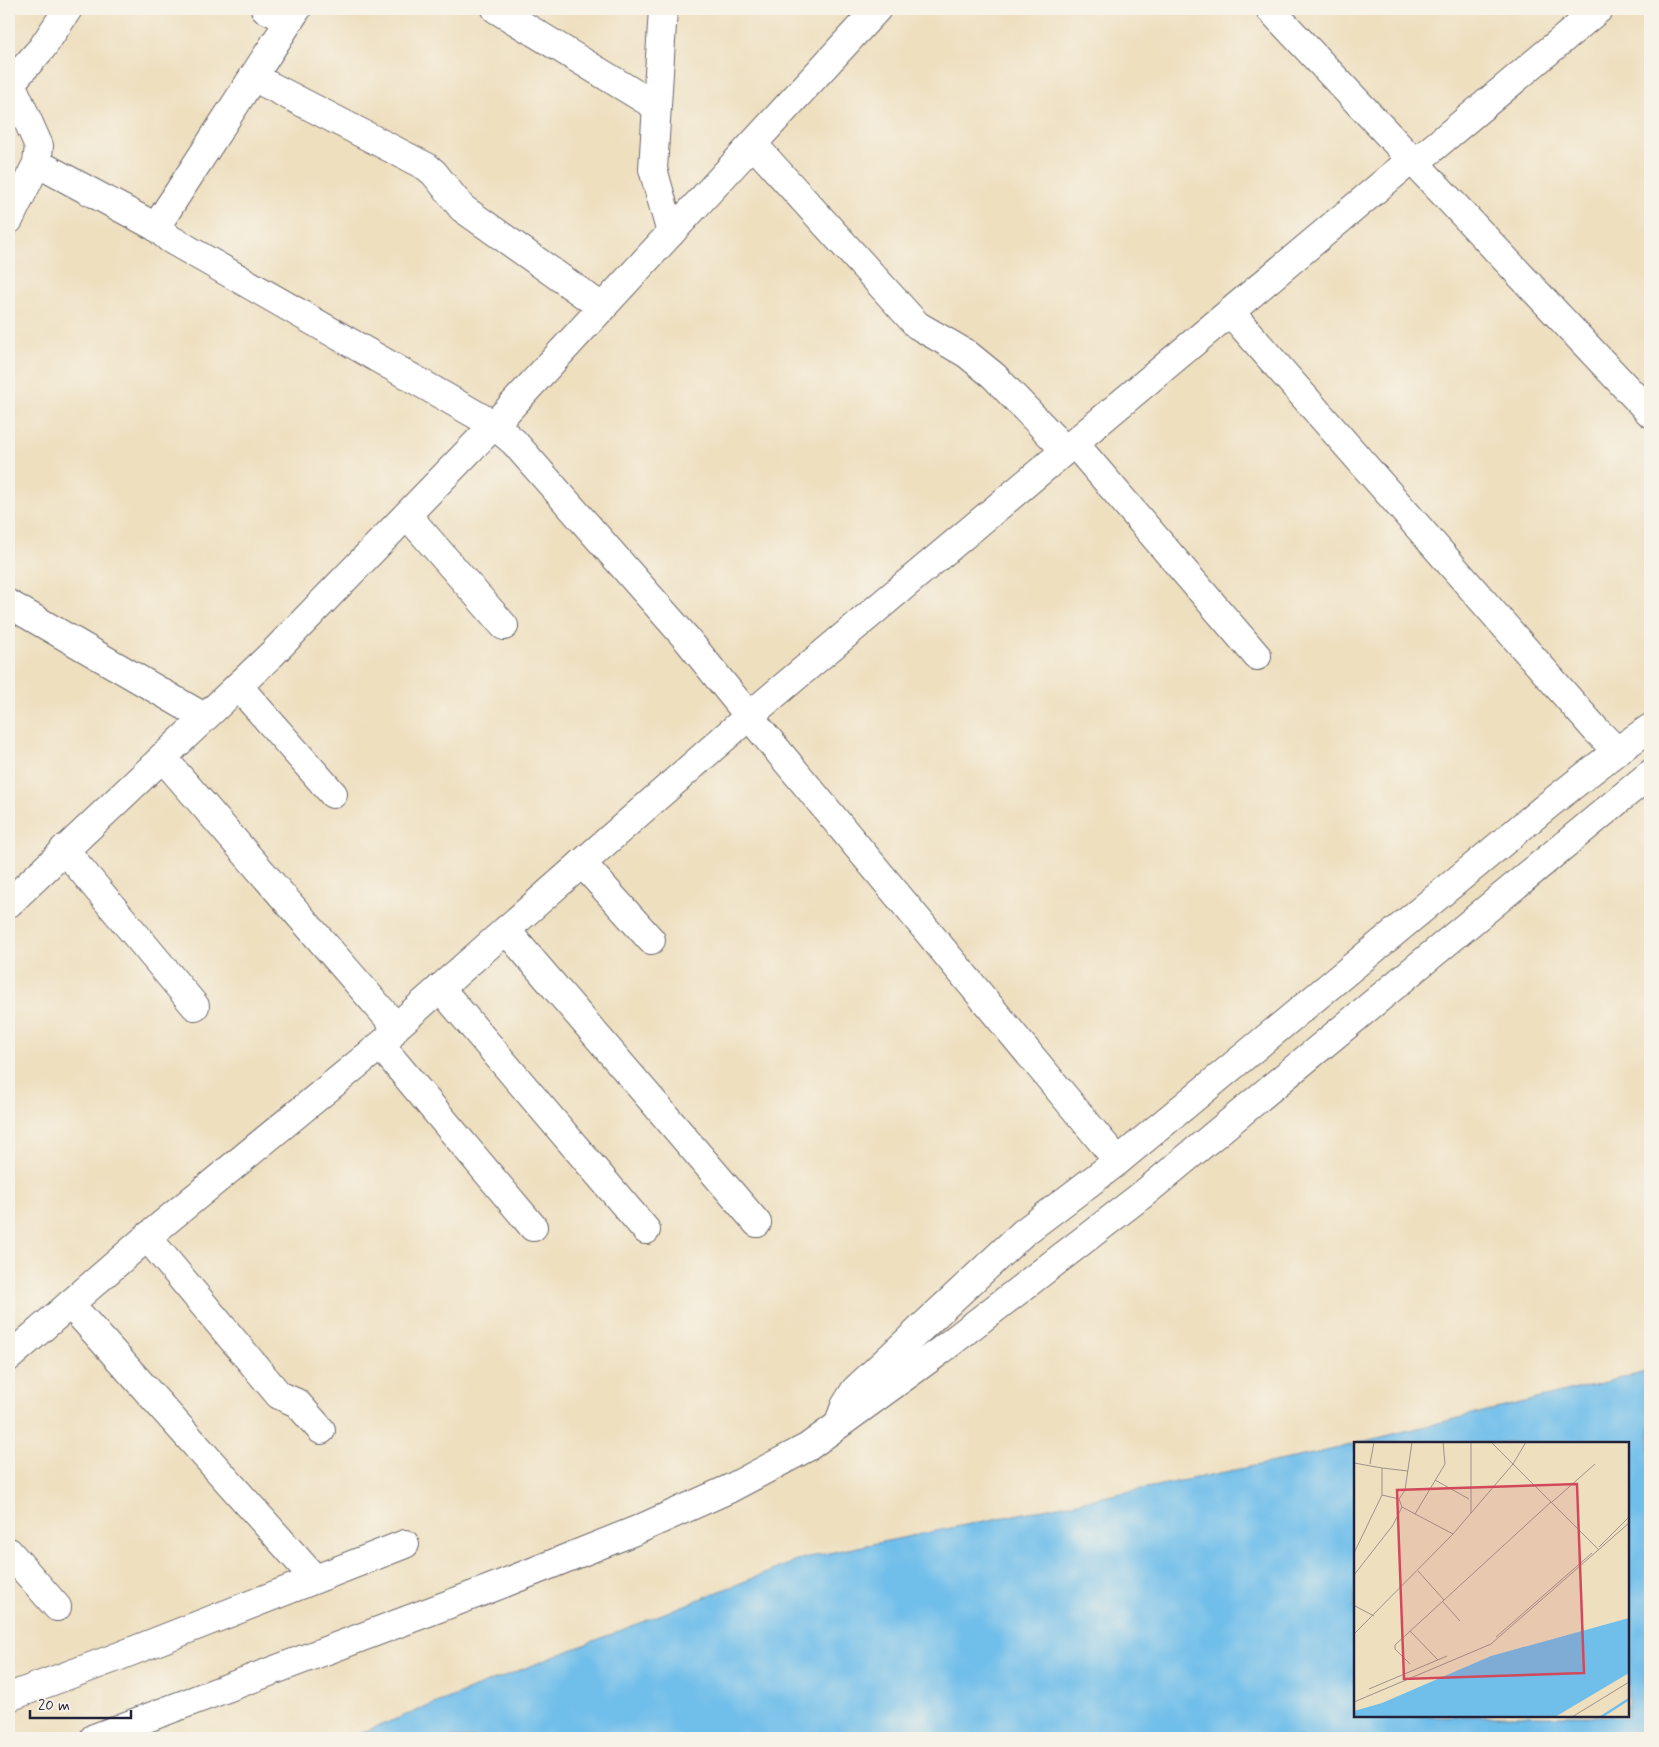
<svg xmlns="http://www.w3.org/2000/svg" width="1659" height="1747" font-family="Mynerve,sans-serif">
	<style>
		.water { fill: #70beea; stroke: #497092 }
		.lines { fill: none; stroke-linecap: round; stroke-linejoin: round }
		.minor-casing { stroke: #696469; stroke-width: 30 }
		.minor { stroke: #fff; stroke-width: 28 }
		.inset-river { fill: none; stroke: #70beea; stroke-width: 2.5 }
		.inset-road { fill: none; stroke: #9c938a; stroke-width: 1 }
		.view { fill: #d1495b; fill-opacity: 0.15; stroke: #d1495b; stroke-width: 2.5 }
		.inset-edge { fill: none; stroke: #22223b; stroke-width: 2.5 }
	</style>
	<rect width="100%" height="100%" fill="#f7f3e8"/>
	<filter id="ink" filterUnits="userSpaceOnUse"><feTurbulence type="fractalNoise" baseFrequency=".02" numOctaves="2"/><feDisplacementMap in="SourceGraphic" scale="10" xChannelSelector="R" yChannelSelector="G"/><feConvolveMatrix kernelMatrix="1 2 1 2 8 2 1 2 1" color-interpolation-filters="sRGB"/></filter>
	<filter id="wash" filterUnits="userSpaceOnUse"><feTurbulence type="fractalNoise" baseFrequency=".0096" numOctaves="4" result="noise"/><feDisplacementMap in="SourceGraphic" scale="20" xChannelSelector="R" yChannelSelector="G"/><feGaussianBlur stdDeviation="1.12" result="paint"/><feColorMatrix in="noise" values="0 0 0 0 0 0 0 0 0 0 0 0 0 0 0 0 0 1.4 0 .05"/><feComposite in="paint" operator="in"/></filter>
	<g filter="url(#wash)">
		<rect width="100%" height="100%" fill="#eedfbf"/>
		<!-- water -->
		<path class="water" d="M1650,1371V1738H348L804,1558L1313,1454L1355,1444V1716H1628V1443H1357Z"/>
	</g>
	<g filter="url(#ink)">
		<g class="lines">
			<!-- minor casing -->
			<g class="minor-casing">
				<g id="minor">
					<path d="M265,9L290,19"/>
					<path d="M496,9L657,107"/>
					<path d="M663,9L653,169L671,233"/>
					<path d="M1270,9L1650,413"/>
					<path d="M253,77L427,167L434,173L462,208L603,308"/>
					<path d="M9,85L15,92L39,146L37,163L9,220"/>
					<path d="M9,85L42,48L68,9"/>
					<path d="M753,144L917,325L967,354L994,376L1065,450"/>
					<path d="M37,163L156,227L170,239L494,425L514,442L686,638L749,716L1118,1161"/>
					<path d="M1415,163L1599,9"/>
					<path d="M156,227L297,9"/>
					<path d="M1230,312L1596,730L1617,751"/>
					<path d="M1074,443L1257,656"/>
					<path d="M407,515L504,626"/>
					<path d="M9,604L204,717"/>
					<path d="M238,686L333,794"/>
					<path d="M162,757L396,1027"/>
					<path d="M64,849L195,1006"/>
					<path d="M582,863L651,940"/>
					<path d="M9,903L273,653L494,425L877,9"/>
					<path d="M506,930L757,1223"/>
					<path d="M440,988L646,1230"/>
					<path d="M381,1046L533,1227"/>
					<path d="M147,1237L279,1395L297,1403L321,1430"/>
					<path d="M70,1304L315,1579"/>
					<path d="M9,1357L147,1237L388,1039L396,1027L749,716L1411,160"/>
					<path d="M841,1417L845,1406L855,1390L1023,1233L1118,1161L1548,805L1617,751L1650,728"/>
					<path d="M9,1552L57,1607"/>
					<path d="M9,1697L112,1659L405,1544"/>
					<path d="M94,1738L492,1588L637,1530L729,1489L808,1447L940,1351L1142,1195L1650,774"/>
				</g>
			</g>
			<!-- minor -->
			<use href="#minor" class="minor"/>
		</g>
	</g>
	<!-- overview -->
	<g transform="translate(1354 1442)">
		<rect width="275" height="275" fill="#eedfbf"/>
		<path d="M275,176V231L201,275H0V269L28,261L137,214Z" fill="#70beea"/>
		<path class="inset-river" d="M247,275L275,257"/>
		<path class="inset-road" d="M117,0V71M137,0L245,108M0,21L28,26V53L0,111M16,22L20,0M28,26L54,29M81,38L115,57M45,57L51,48L58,0M198,60L241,22M48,65L99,92M61,72L91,22L89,0M245,105L275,75M64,129L90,158M0,133L39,83L48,65L45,57L28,53M89,160L106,179M1,164L20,174M56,189L84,218M0,192L99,92L159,22L172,0M142,195L238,111M56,222L41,207V203L197,60M15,247L93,214M0,260L137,202L275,81M218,275L275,240"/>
		<path class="view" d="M223,42L230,231L50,237L43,48Z"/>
		<rect width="275" height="275" class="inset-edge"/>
	</g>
	<!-- margin -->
	<rect width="1659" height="1747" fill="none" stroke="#f7f3e8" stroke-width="30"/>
	<!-- scale -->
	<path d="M30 1710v8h101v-8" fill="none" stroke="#22223b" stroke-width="2.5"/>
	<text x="38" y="1710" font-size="15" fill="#22223b" stroke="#f7f3e8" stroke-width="4" paint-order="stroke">20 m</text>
</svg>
